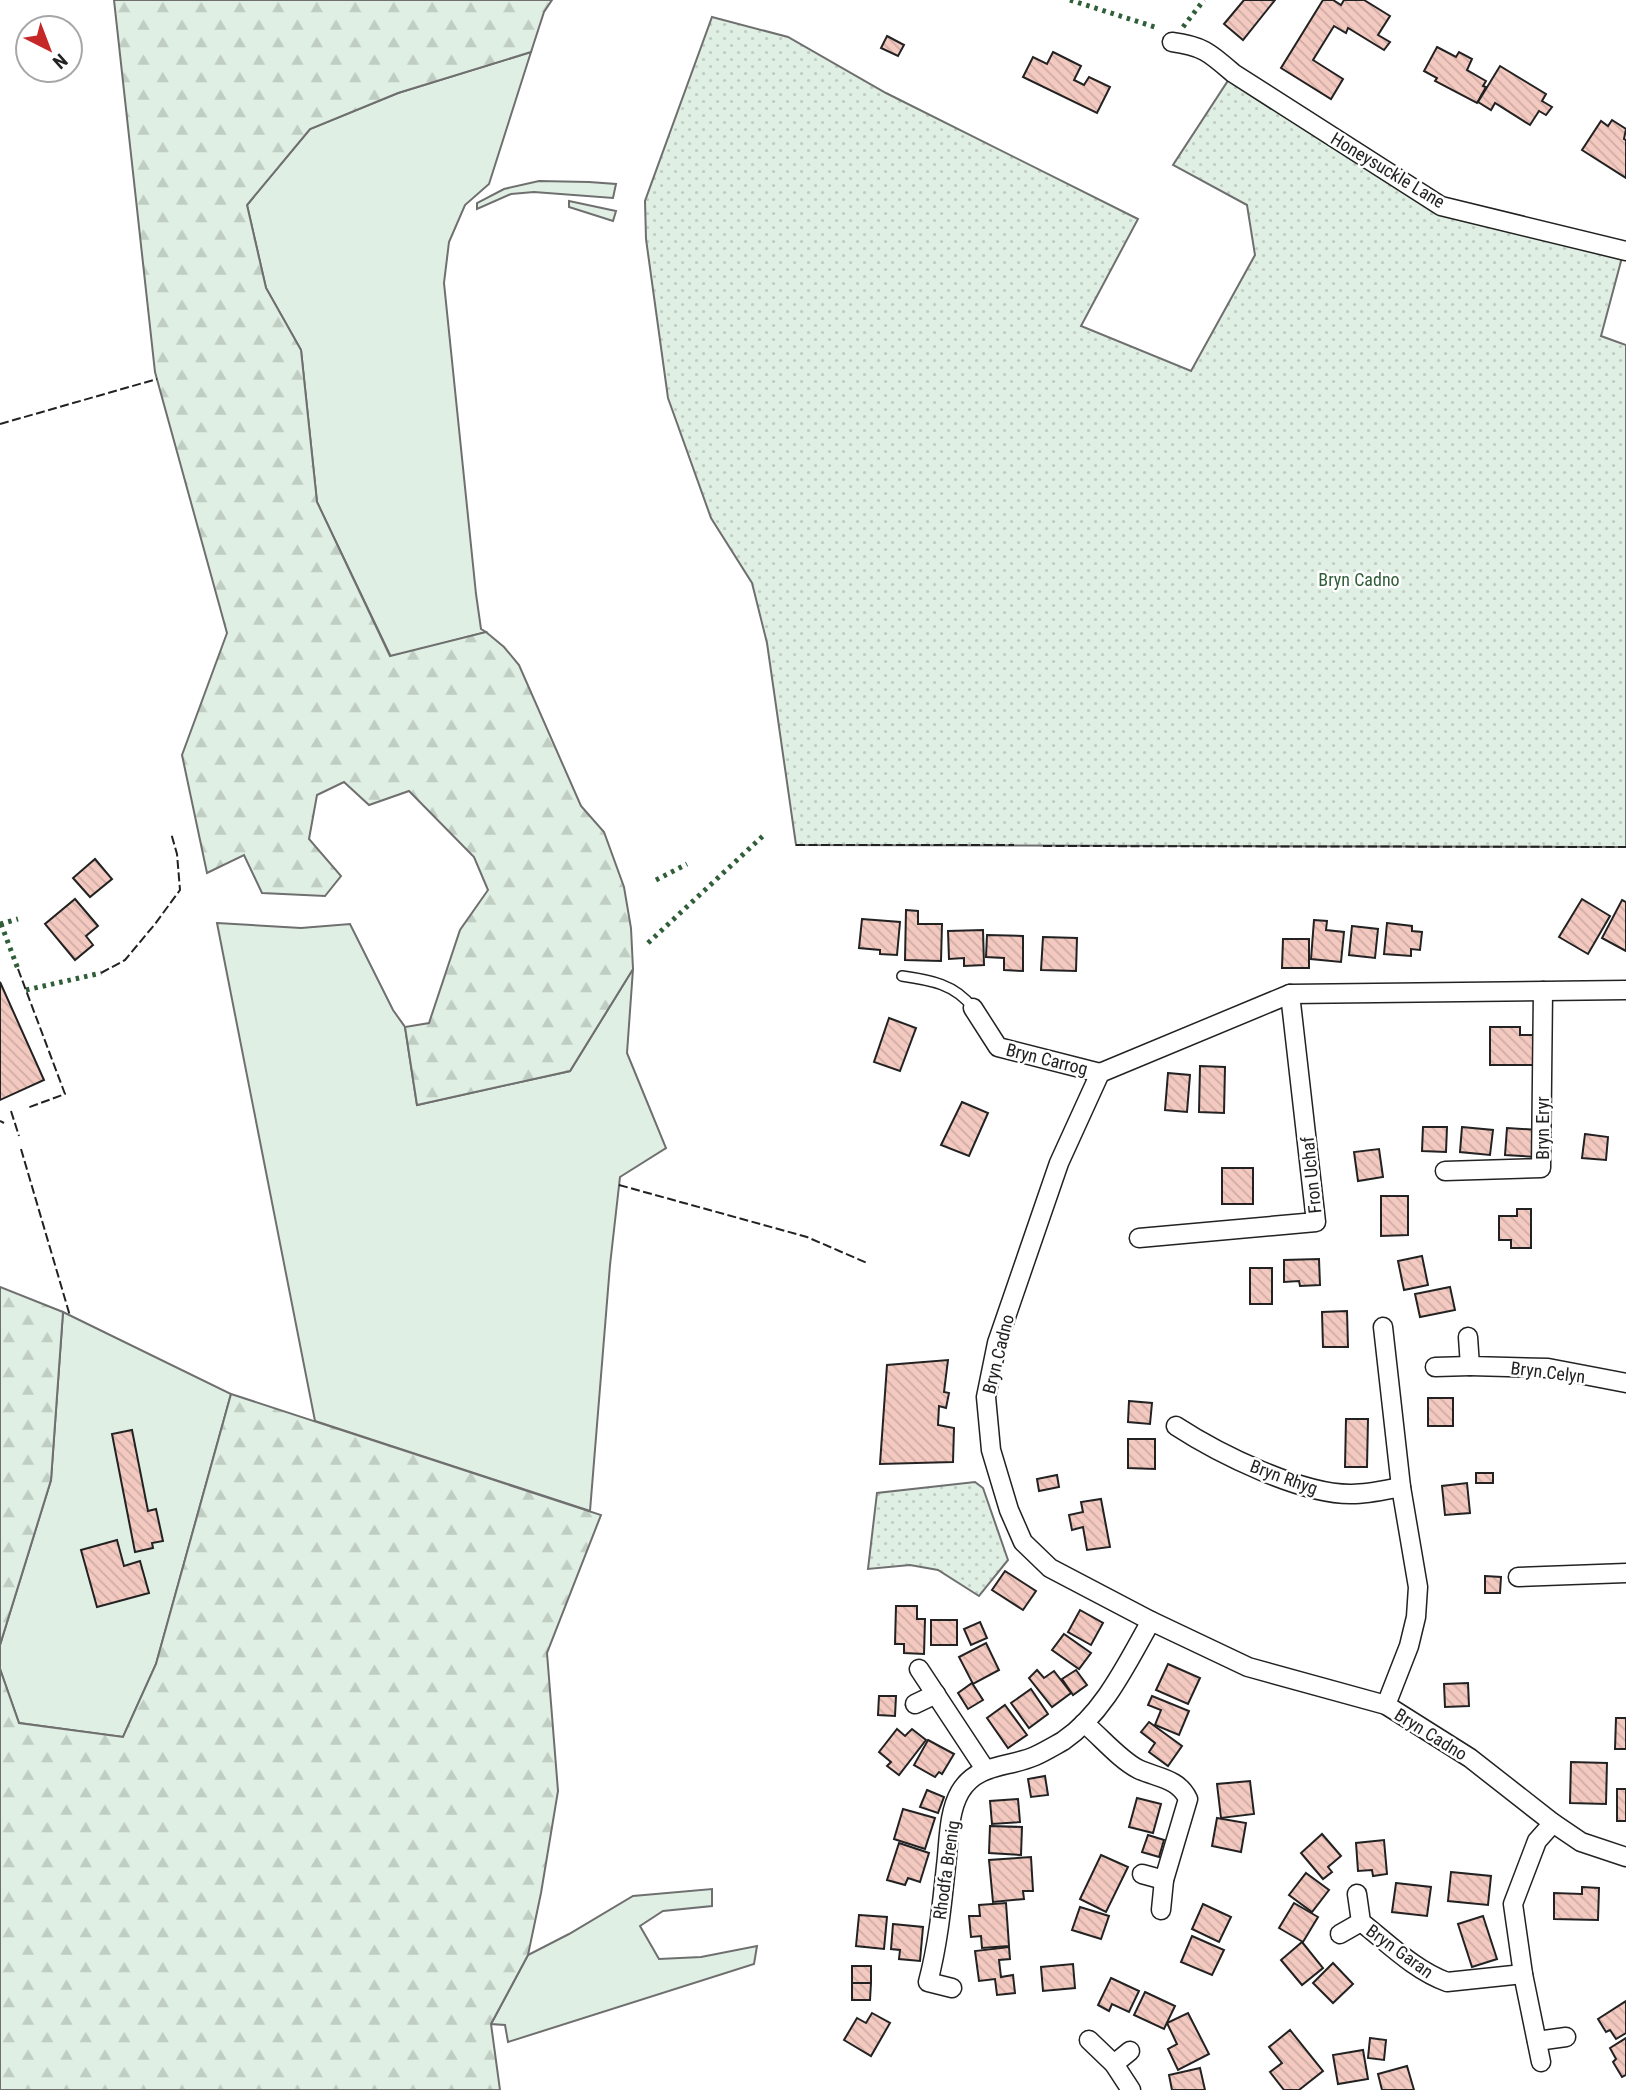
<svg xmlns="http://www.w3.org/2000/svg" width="1626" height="2090" font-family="'Roboto Condensed',sans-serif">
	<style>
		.green { fill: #e0efe3; stroke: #6f6f6f; stroke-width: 2 }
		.forest { fill: url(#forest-firs); stroke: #6f6f6f; stroke-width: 2 }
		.park { fill: url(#park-dots); stroke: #6f6f6f; stroke-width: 2 }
		.building { fill: url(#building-back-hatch); stroke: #222; stroke-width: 2 }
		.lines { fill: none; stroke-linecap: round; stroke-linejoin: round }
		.lane-casing { stroke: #222; stroke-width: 12 }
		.street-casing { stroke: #222; stroke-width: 21 }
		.lane { stroke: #fff; stroke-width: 9 }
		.street { stroke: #fff; stroke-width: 18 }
		.hedge { stroke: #2f5e38; stroke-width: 5; stroke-dasharray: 3.5 5; stroke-linecap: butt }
		.fence { stroke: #222; stroke-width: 2; stroke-dasharray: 9 3.5; stroke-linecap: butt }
		.labels { text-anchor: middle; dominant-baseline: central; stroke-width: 5; stroke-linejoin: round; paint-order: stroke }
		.street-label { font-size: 18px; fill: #222; stroke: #fff }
		.park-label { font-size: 18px; fill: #2f5e38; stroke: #fff }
	</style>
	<defs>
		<pattern id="forest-firs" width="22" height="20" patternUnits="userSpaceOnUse" patternTransform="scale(1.75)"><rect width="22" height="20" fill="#e0efe3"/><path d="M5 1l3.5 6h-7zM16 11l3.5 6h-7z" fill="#c0cdc2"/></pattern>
		<pattern id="park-dots" width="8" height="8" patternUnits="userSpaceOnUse" patternTransform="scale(1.75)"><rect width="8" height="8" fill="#e0efe3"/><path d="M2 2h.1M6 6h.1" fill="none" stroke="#c0cdc2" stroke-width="1.8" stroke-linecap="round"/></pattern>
		<pattern id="building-back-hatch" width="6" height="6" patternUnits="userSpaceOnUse" patternTransform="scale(1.75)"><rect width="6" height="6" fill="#f3c9c0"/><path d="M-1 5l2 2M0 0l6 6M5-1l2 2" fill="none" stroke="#d0aca5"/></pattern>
	</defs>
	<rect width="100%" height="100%" fill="#fff"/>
	<!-- green -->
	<g class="green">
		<path d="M531,52L489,184L465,205L449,242L444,283L476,594L481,629L486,632L391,657L317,502L301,350L266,288L247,205L310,129L398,93Z"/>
		<path d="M539,181L589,182L616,184L613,198L534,192L511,194L477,209V203L504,189Z"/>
		<path d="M569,201L616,211L613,221L569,207Z"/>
		<path d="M217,923L301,928L350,924L393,1010L405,1027L417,1105L570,1071L633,969L627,1053L666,1148L620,1177L610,1265L590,1511L315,1421Z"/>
		<path d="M63,1312L231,1394L156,1664L123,1737L19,1723L0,1669V1645L51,1480Z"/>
		<path d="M712,1889V1906L663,1911L640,1926L659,1959L701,1957L757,1946L754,1964L508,2042L505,2025L491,2024L528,1955L569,1934L633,1896Z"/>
	</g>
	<!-- forest -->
	<g class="forest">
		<path d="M114,0H552L544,12L531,52L398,93L310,129L247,205L266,288L301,350L317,502L390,656L486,632L504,647L519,665L581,806L604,832L624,887L631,928L633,969L570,1071L417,1105L405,1027L429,1023L460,930L488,890L474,857L409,791L369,805L344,782L317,795L309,839L341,876L325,896L262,893L244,855L207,873L182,755L227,633L155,372Z"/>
		<path d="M0,1287L63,1312L51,1480L0,1645Z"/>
		<path d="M231,1394L601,1515L547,1653L558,1791L541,1893L528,1955L491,2024L500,2090H0V1669L19,1723L123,1737L156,1664Z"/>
	</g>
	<!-- park -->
	<g class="park">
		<path d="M712,17L788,37L886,93L1138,219L1081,326L1191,371L1255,255L1247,205L1173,165L1233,73L1441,206L1624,250L1601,336L1626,345V847L796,845L767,643L752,583L711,518L668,398L646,239L645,201Z"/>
		<path d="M975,1482L983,1488L1008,1560L979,1596L938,1570L910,1565L868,1569L877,1493Z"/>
	</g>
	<!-- building -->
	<g class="building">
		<path d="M1244,0H1275L1243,40L1224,24Z"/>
		<path d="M1323,0H1333L1341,5L1344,0H1364L1390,16L1378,35L1390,42L1384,50L1348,28L1346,33L1334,26L1313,60L1343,79L1331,99L1281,68Z"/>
		<path d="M887,36L904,45L898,56L881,48Z"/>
		<path d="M1437,47L1456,57L1459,52L1472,59L1467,70L1486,81L1483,86L1486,87L1477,103L1435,81L1437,78L1424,71Z"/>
		<path d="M1053,52L1081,66L1074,80L1084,85L1089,77L1110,87L1097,113L1023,77L1033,57L1047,64Z"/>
		<path d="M1500,66L1546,94L1542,101L1552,107L1546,115L1539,111L1530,125L1495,103L1491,110L1478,102Z"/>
		<path d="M1612,120L1626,129L1624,139L1626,140V178L1582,150L1601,121L1608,126Z"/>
		<path d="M95,859L112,879L90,897L73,878Z"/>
		<path d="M75,899L98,926L86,936L93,945L75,960L45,924Z"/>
		<path d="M1582,899L1610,916L1588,954L1559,937Z"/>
		<path d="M1622,900L1626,902V951L1602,938Z"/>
		<path d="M906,910L918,911V924H942L941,961L905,960Z"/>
		<path d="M862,919L900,922L897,955L880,954V950L859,948Z"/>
		<path d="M1314,920L1327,921L1326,930L1344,932L1341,962L1311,959Z"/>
		<path d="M1387,923L1412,926V931L1422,932L1420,950L1411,949V956L1384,954Z"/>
		<path d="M1352,926L1378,929L1375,958L1349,955Z"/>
		<path d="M983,930L984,965L964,966V958L949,959L948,931Z"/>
		<path d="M987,935L1023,936V971L1004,970V958L986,957Z"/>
		<path d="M1043,937L1077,938L1076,971L1041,970Z"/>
		<path d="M1283,939H1309V968H1282Z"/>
		<path d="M0,982L44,1080L0,1100Z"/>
		<path d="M889,1018L916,1028L900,1071L874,1062Z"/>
		<path d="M1490,1027H1520V1035H1534V1065H1490Z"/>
		<path d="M1200,1066L1225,1067L1224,1113L1199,1112Z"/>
		<path d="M1168,1073L1190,1075L1187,1112L1165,1110Z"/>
		<path d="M962,1102L988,1113L969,1156L941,1145Z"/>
		<path d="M1423,1127H1447L1446,1152L1422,1151Z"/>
		<path d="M1462,1127L1493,1130L1490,1155L1460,1152Z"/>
		<path d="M1507,1128L1538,1130L1536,1157L1505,1155Z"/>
		<path d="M1585,1134L1608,1137L1606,1160L1582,1158Z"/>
		<path d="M1379,1149L1383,1177L1358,1181L1354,1152Z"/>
		<rect x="1222" y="1168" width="31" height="36"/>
		<path d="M1381,1196H1408V1235L1381,1236Z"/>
		<path d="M1517,1209H1531V1248H1511V1240H1499V1216H1517Z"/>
		<path d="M1422,1256L1428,1285L1404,1290L1398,1261Z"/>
		<path d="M1319,1259L1320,1285L1300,1286L1299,1281L1284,1282V1260Z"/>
		<rect x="1250" y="1268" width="22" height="36"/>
		<path d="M1450,1287L1455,1310L1420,1317L1415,1294Z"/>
		<path d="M1347,1311L1348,1347H1323L1322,1312Z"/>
		<path d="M948,1360L944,1392L949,1393L946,1408L939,1406L938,1425L954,1428L953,1462L880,1464L887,1365Z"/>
		<rect x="1428" y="1398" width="25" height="28"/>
		<path d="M1129,1401L1152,1403L1150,1424L1128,1422Z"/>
		<path d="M1346,1419H1368L1367,1467H1345Z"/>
		<path d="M132,1430L148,1511L156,1509L163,1541L152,1543L153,1548L135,1552L112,1434Z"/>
		<path d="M1128,1439H1155V1469L1128,1468Z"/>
		<rect x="1476" y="1473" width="17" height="10"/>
		<path d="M1057,1475L1059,1487L1039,1491L1037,1479Z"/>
		<path d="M1467,1483L1470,1513L1445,1515L1442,1486Z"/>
		<path d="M1101,1499L1110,1547L1087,1550L1083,1527L1072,1530L1069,1515L1083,1512L1081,1502Z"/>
		<path d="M117,1540L124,1566L140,1561L149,1593L97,1607L81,1550Z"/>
		<path d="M1005,1571L1036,1591L1023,1610L992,1590Z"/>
		<path d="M1485,1576L1501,1577L1500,1593H1485Z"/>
		<path d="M896,1606H917V1619H925L924,1654L904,1653V1644H895Z"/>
		<path d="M1080,1610L1103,1623L1091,1645L1068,1632Z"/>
		<rect x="931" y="1620" width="26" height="25"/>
		<path d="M980,1622L987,1638L971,1645L964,1629Z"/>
		<path d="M1064,1634L1091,1653L1079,1669L1052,1650Z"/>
		<path d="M986,1643L999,1670L973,1684L959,1657Z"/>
		<path d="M1168,1664L1200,1678L1188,1704L1156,1690Z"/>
		<path d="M1037,1670L1044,1678L1054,1671L1071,1693L1052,1707L1029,1678Z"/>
		<path d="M1076,1670L1087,1685L1073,1695L1062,1679Z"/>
		<path d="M972,1683L983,1700L968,1709L958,1693Z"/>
		<path d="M1468,1683L1469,1706L1445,1707L1444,1684Z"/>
		<path d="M1031,1689L1048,1714L1029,1728L1011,1703Z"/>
		<path d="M879,1696H896L895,1716L878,1715Z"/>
		<path d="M1152,1696L1189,1711L1179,1735L1155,1725L1161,1710L1148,1705Z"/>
		<path d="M1005,1705L1027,1735L1008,1748L987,1718Z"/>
		<path d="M1616,1718H1626V1749H1615Z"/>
		<path d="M1149,1722L1182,1746L1168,1766L1149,1752L1155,1743L1141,1732Z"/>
		<path d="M897,1729L905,1736L912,1729L926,1740L899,1775L887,1766L891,1762L879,1752Z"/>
		<path d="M928,1740L954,1754L942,1774L939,1772L935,1777L914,1765Z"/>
		<path d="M1571,1762L1607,1763L1606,1804L1570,1803Z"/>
		<path d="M1045,1776L1048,1795L1031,1797L1028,1779Z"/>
		<path d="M1250,1781L1254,1814L1221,1818L1217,1784Z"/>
		<rect x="1617" y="1789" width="9" height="32"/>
		<path d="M927,1790L944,1797L938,1813L920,1807Z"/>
		<path d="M1137,1798L1161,1804L1153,1833L1129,1827Z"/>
		<path d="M1018,1799L1020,1822L992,1824L990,1801Z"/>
		<path d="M903,1809L935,1818L925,1849L894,1839Z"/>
		<path d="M1217,1818L1246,1823L1241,1852L1212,1846Z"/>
		<path d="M990,1826L1022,1827L1021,1855L989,1853Z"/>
		<path d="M1322,1834L1341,1856L1328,1867L1332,1872L1323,1879L1301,1853Z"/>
		<path d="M1148,1835L1164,1840L1159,1857L1142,1852Z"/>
		<path d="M1384,1840L1387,1874L1373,1876L1372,1870L1358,1871L1356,1843Z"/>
		<path d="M899,1843L929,1853L920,1882L908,1878L905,1885L887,1880Z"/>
		<path d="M1101,1855L1128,1867L1106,1912L1080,1899Z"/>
		<path d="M1031,1857L1033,1891H1023L1024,1899L993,1902L989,1860Z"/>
		<path d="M1451,1872L1491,1876L1488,1905L1448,1901Z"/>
		<path d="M1306,1873L1329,1890L1312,1912L1289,1895Z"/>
		<path d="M1396,1883L1431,1887L1427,1916L1392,1912Z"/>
		<path d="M1582,1887L1599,1888L1598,1920L1554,1919V1893L1582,1894Z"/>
		<path d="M1006,1903L1009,1946L982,1948L981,1936L971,1937L969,1916H980L979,1905Z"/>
		<path d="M1294,1903L1318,1917L1303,1942L1279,1928Z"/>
		<path d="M1203,1904L1231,1917L1219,1942L1192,1929Z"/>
		<path d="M1080,1907L1109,1916L1101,1939L1072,1930Z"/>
		<path d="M859,1915L887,1917L884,1949L856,1946Z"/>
		<path d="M1483,1916L1497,1959L1472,1967L1458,1924Z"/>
		<path d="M893,1924L923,1927L920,1961L899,1959L900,1950L891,1949Z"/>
		<path d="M1192,1936L1224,1950L1212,1975L1181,1962Z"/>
		<path d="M1302,1942L1323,1968L1302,1985L1281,1960Z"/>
		<path d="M1009,1947L1010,1959L999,1960L1001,1977L1013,1975L1015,1993L997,1995L995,1979L979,1981L975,1951Z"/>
		<path d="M1333,1963L1353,1984L1333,2003L1313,1983Z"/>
		<path d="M1073,1964L1075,1988L1043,1991L1041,1967Z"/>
		<rect x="852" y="1966" width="19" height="17"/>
		<path d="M1111,1978L1139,1991L1129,2012L1112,2004L1109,2011L1098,2005Z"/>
		<path d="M852,1983H871L870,2000H852Z"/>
		<path d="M1145,1992L1175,2006L1164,2029L1134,2015Z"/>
		<path d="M1626,2001V2033L1616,2039L1610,2030L1606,2032L1598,2019Z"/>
		<path d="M872,2013L890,2023L871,2056L844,2040L857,2018L866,2023Z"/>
		<path d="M1188,2013L1209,2054L1178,2070L1168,2049L1177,2044L1167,2023Z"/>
		<path d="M1290,2030L1323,2071L1299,2090H1284L1270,2072L1282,2063L1269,2047Z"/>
		<path d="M1370,2038L1386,2040L1384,2060L1368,2058Z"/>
		<path d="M1626,2038V2075L1622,2077L1613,2062L1616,2059L1610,2048Z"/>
		<path d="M1363,2050L1368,2079L1338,2084L1333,2055Z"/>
		<path d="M1407,2066L1414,2090H1382L1378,2074Z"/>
		<path d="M1200,2068L1205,2090H1172L1169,2075Z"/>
	</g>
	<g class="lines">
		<!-- lane casing -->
		<g class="lane-casing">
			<path id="lane" d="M902,976C930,980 955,984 973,1008"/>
		</g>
		<!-- street casing -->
		<g class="street-casing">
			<g id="street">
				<path d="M1172,42C1203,46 1210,53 1233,73L1441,206L1626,251"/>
				<path d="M1626,990L1290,994L1100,1073L1059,1163L997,1343L986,1397L991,1450L1009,1510L1023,1542L1050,1568L1151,1621L1248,1667L1386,1705L1470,1758L1553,1823L1581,1842L1626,1857"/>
				<path d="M973,1008L998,1047L1100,1073"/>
				<path d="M1445,1171L1541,1168L1543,991"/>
				<path d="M1139,1238L1316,1222L1290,994"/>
				<path d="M1383,1327L1401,1487L1418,1587L1416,1617L1409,1646L1386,1705"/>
				<path d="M1468,1337L1470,1366L1548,1368L1626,1383"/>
				<path d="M1435,1367L1470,1366"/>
				<path d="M1176,1426C1219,1454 1302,1495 1352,1494C1368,1494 1385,1490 1401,1487"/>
				<path d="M1518,1577L1626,1573"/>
				<path d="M919,1669L985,1769"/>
				<path d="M915,1704L936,1694"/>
				<path d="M1084,1723C1101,1737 1119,1759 1138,1769C1157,1778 1178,1778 1188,1799L1164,1880L1161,1910"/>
				<path d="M1142,1874L1164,1880"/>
				<path d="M1357,1894L1361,1922C1388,1943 1414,1970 1447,1982L1523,1974"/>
				<path d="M1340,1934L1361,1922"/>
				<path d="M952,1988L928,1982C938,1945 942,1904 946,1866C949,1842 948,1813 960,1792C977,1763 1008,1768 1035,1756C1044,1752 1054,1746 1063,1741C1104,1713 1127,1663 1151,1621"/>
				<path d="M1089,2040L1114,2064L1131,2090"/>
				<path d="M1537,2041L1566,2037"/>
				<path d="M1541,2062L1523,1974L1513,1904L1537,1841L1553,1823"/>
				<path d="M1114,2064L1130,2051"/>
			</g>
		</g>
		<!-- lane -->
		<use href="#lane" class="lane"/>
		<!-- street -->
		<use href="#street" class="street"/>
		<!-- hedge -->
		<g class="hedge">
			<path d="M1070,0L1158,28"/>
			<path d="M1183,27L1204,0"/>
			<path d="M656,880L687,864"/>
			<path d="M0,924L18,919"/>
			<path d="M1,924L18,969"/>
			<path d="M648,943L765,834"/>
			<path d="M26,990L101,973"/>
		</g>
		<!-- fence -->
		<g class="fence">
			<path d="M0,424L157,379"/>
			<path d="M796,845H1014"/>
			<path d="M1043,846L1626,847"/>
			<path d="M18,969L65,1094L27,1108"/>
			<path d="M101,973L125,960L155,924L180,890L177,854L171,833"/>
			<path d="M11,1111L19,1136"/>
			<path d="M0,1121L4,1123"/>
			<path d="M21,1149L70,1316"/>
			<path d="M619,1185L807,1237L867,1263"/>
		</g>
	</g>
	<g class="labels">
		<!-- street labels -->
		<g class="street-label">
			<text transform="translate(1388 170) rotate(31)">Honeysuckle Lane</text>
			<text transform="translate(1047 1059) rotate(14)">Bryn Carrog</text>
			<text transform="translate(1542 1128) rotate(-90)">Bryn Eryr</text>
			<text transform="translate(1311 1175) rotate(-96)">Fron Uchaf</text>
			<text transform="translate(998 1354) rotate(-76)">Bryn Cadno</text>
			<text transform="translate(1548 1372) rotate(7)">Bryn Celyn</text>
			<text transform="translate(1284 1477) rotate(20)">Bryn Rhyg</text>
			<text transform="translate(1431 1734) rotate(32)">Bryn Cadno</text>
			<text transform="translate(946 1870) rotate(-82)">Rhodfa Brenig</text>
			<text transform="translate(1400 1951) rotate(36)">Bryn Garan</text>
		</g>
		<!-- park labels -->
		<g class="park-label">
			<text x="1359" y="579">Bryn Cadno</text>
		</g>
	</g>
	<!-- north arrow -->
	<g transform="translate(49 49) rotate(138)"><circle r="33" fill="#ffffff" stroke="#a7a7a7" stroke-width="2"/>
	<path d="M0-5L12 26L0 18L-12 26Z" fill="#c62828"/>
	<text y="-10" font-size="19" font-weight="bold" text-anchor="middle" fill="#222222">N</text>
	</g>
</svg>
